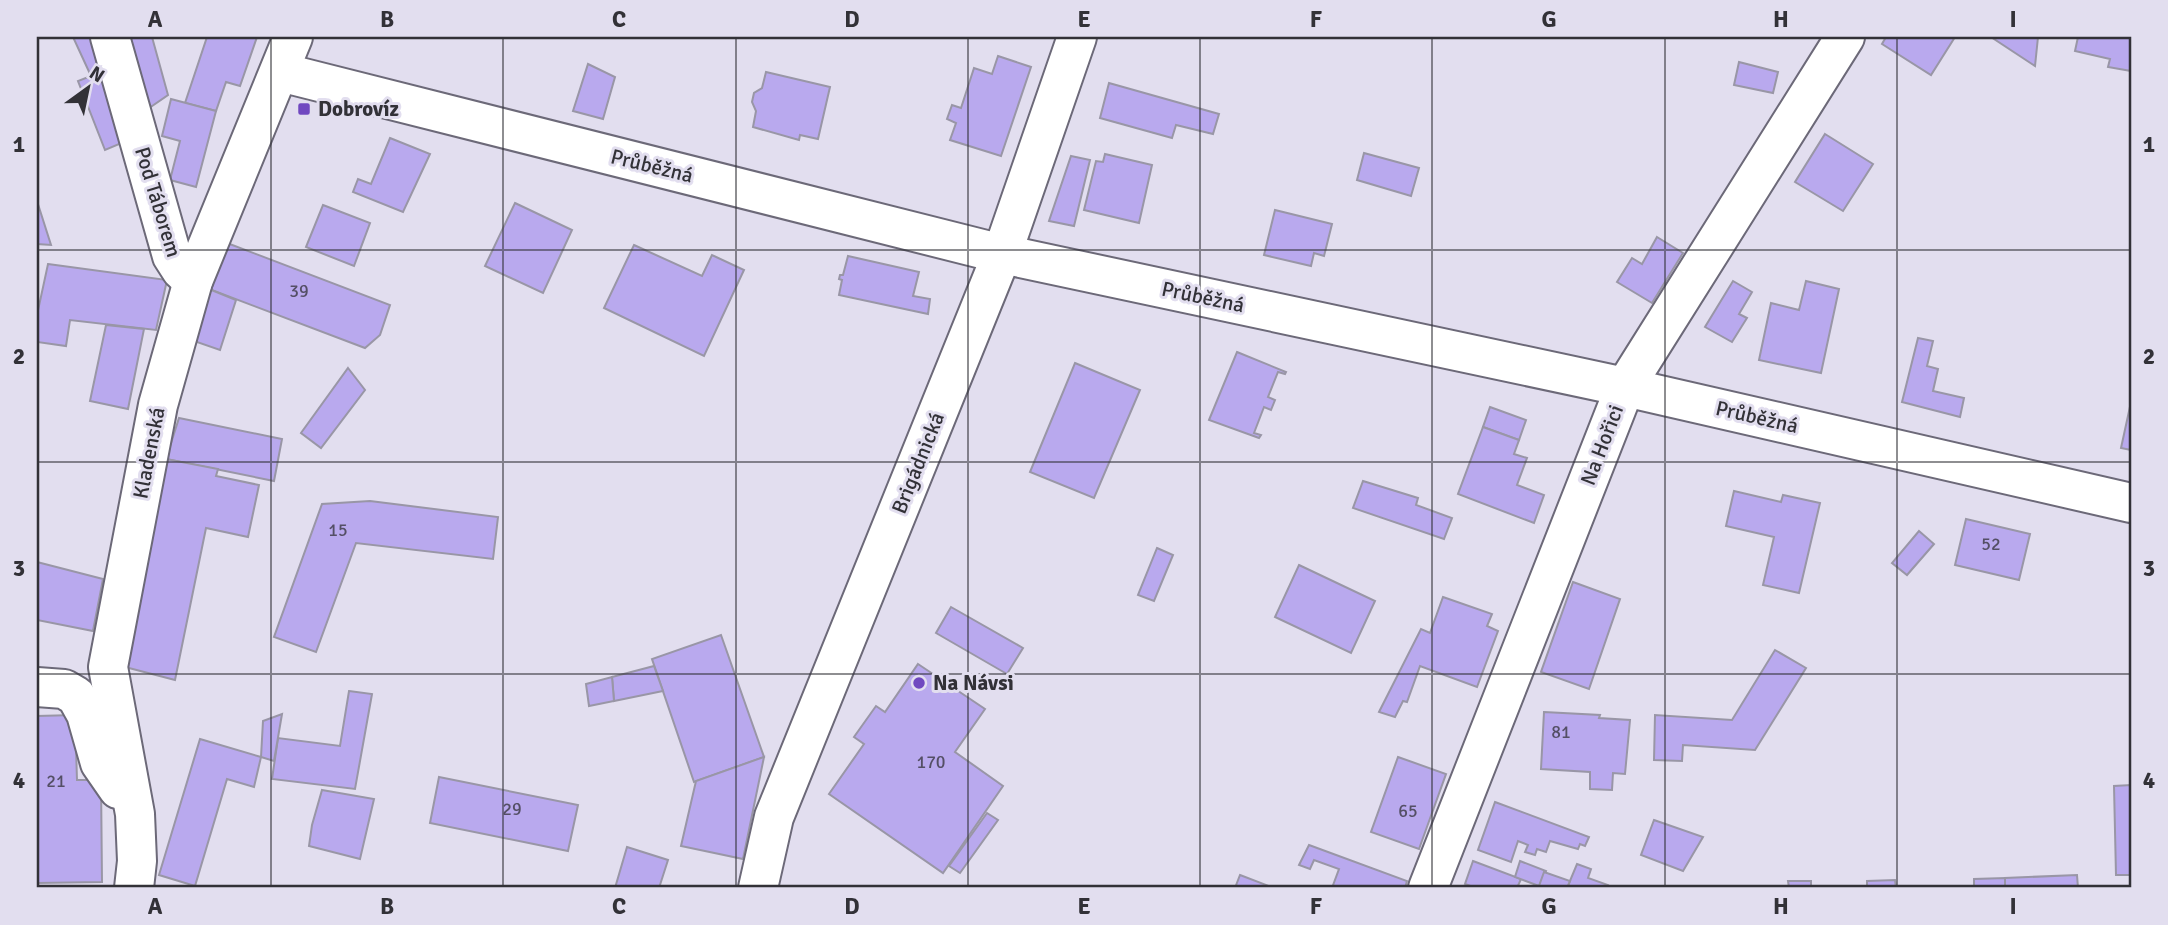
<svg xmlns="http://www.w3.org/2000/svg" width="2168" height="925" font-family="Signika,sans-serif">
	<style>
		.building { fill: #b9a9ee; stroke: #9996a6; stroke-width: 2 }
		.lines { fill: none; stroke-linecap: round; stroke-linejoin: round }
		.minor-casing { stroke: #6c6978; stroke-width: 42 }
		.minor { stroke: #fff; stroke-width: 38 }
		.grid { fill: none; stroke: #323137; stroke-width: 2; stroke-opacity: 0.55 }
		.poi-dot { fill: #7048c0; stroke: #e2deef; stroke-width: 2.5 }
		.labels { text-anchor: middle; dominant-baseline: central; stroke-width: 6; stroke-linejoin: round; paint-order: stroke }
		.number-label { font-size: 18px; fill: #544f65 }
		.poi-label { font-size: 21px; font-weight: bold; fill: #323137; stroke: #e2deef; text-anchor: start }
		.street-label { font-size: 21px; fill: #323137; stroke: #e2deef }
		.neatline { fill: none; stroke: #323137; stroke-width: 2.5 }
		.grid-label { font-size: 23px; text-anchor: middle; font-weight: bold; fill: #323137 }
	</style>
	<rect width="100%" height="100%" fill="#e2deef"/>
	<!-- building -->
	<g class="building">
		<path d="M73,37H105L136,137L105,150L78,81L91,76Z"/>
		<path d="M119,37H152L168,95L142,113Z"/>
		<path d="M207,37H257L240,86L226,82L216,111L185,103Z"/>
		<path d="M1886,37H1955L1931,75L1882,44Z"/>
		<path d="M1991,37H2038L2035,66Z"/>
		<path d="M2078,37H2131V71L2108,67L2110,59L2075,51Z"/>
		<path d="M998,56L1031,67L1001,156L950,140L956,123L947,119L952,105L961,108L974,68L992,74Z"/>
		<path d="M1739,62L1778,72L1773,93L1734,85Z"/>
		<path d="M588,64L615,77L603,119L573,111Z"/>
		<path d="M766,72L830,87L818,139L800,135L799,140L753,127L756,111L752,102L754,93L762,88Z"/>
		<path d="M1109,83L1219,114L1213,134L1176,125L1172,138L1100,118Z"/>
		<path d="M171,99L216,111L196,187L170,180L180,141L162,136Z"/>
		<path d="M1825,134L1873,164L1843,211L1795,182Z"/>
		<path d="M390,138L430,154L403,212L353,192L358,179L371,184Z"/>
		<path d="M1364,153L1419,168L1411,196L1357,180Z"/>
		<path d="M1105,154L1152,165L1139,223L1084,210L1096,161L1103,162Z"/>
		<path d="M1071,156L1090,160L1074,226L1049,221Z"/>
		<path d="M37,201L51,245L37,244Z"/>
		<path d="M515,203L572,230L543,293L485,266Z"/>
		<path d="M323,205L370,223L354,266L306,247Z"/>
		<path d="M1275,210L1332,224L1324,256L1314,253L1311,266L1264,255Z"/>
		<path d="M1657,237L1683,253L1652,303L1617,282L1632,258L1642,264Z"/>
		<path d="M227,243L390,305L380,335L365,348L209,289Z"/>
		<path d="M634,245L702,276L712,255L744,270L704,356L604,308Z"/>
		<path d="M848,256L919,272L913,296L930,299L928,314L839,295L842,280L839,279L840,275H843Z"/>
		<path d="M48,264L167,280L156,330L70,320L66,346L37,342V315Z"/>
		<path d="M1733,281L1752,292L1739,314L1747,318L1732,342L1705,327Z"/>
		<path d="M1806,281L1839,289L1821,373L1759,360L1771,303L1799,310Z"/>
		<path d="M209,289L236,300L220,350L191,340Z"/>
		<path d="M106,325L144,329L128,409L90,401Z"/>
		<path d="M1918,338L1933,341L1927,366L1938,369L1933,391L1964,398L1960,417L1902,402Z"/>
		<path d="M1237,352L1286,372L1285,374L1278,372L1268,397L1275,400L1271,410L1264,407L1254,433L1261,435L1259,438L1209,420Z"/>
		<path d="M1075,363L1140,390L1094,498L1030,472Z"/>
		<path d="M348,368L365,390L321,448L301,433Z"/>
		<path d="M2131,402V450L2121,448Z"/>
		<path d="M1490,407L1526,420L1519,440L1483,427Z"/>
		<path d="M179,418L282,439L274,481L166,459Z"/>
		<path d="M1483,427L1519,440L1514,454L1527,458L1517,485L1544,495L1534,523L1458,494Z"/>
		<path d="M166,459L218,469L216,476L259,485L248,537L206,528L175,680L125,667Z"/>
		<path d="M1363,481L1418,498L1416,505L1452,518L1444,539L1353,508Z"/>
		<path d="M1734,491L1781,502L1783,495L1820,503L1799,593L1763,585L1774,537L1726,526Z"/>
		<path d="M370,501L498,517L493,559L356,543L316,652L274,637L322,504Z"/>
		<path d="M1966,519L2030,534L2019,580L1955,565Z"/>
		<path d="M1919,531L1934,544L1907,575L1892,563Z"/>
		<path d="M1157,548L1173,555L1154,601L1138,595Z"/>
		<path d="M37,562L103,579L93,631L37,620Z"/>
		<path d="M1299,565L1375,601L1351,653L1275,617Z"/>
		<path d="M1573,582L1620,599L1589,689L1541,672Z"/>
		<path d="M1443,597L1492,614L1487,626L1498,631L1477,687L1420,666L1407,702L1403,701L1395,717L1379,712L1421,629L1430,633Z"/>
		<path d="M951,607L1023,648L1007,674L936,633Z"/>
		<path d="M721,635L764,757L694,782L652,659Z"/>
		<path d="M1775,650L1806,668L1755,750L1683,745L1682,761L1654,760L1655,715L1732,720Z"/>
		<path d="M918,664L985,709L955,752L1003,786L943,873L829,794L864,744L854,737L876,706L885,712Z"/>
		<path d="M654,666L663,691L614,701L612,677Z"/>
		<path d="M612,677L614,701L589,706L586,684Z"/>
		<path d="M349,691L372,694L355,789L272,779L278,738L340,746Z"/>
		<path d="M1544,712L1600,715L1599,718L1630,720L1625,774L1613,773L1612,790L1590,789V772L1541,769Z"/>
		<path d="M282,714L274,761L261,757L263,721Z"/>
		<path d="M75,715L77,780H101L102,882L37,883V716Z"/>
		<path d="M200,739L261,757L254,787L227,779L195,886L159,875Z"/>
		<path d="M764,757L743,859L681,846L696,781Z"/>
		<path d="M1398,757L1446,774L1419,849L1371,832Z"/>
		<path d="M439,777L578,805L568,851L430,823Z"/>
		<path d="M2131,785V875H2116L2114,786Z"/>
		<path d="M322,790L374,799L360,859L309,846L312,825Z"/>
		<path d="M1495,802L1589,837L1585,846L1580,844L1578,849L1550,841L1546,852L1537,849L1535,855L1525,852L1528,845L1518,841L1511,862L1478,850Z"/>
		<path d="M987,813L998,820L960,873L949,866Z"/>
		<path d="M1654,820L1703,837L1683,871L1641,855Z"/>
		<path d="M1309,845L1407,881L1405,888H1332L1339,869L1314,860L1310,869L1299,865Z"/>
		<path d="M627,847L668,860L659,888H615Z"/>
		<path d="M1473,861L1521,879L1517,888H1476L1465,884Z"/>
		<path d="M1520,861L1546,871L1539,886L1515,877Z"/>
		<path d="M1577,864L1591,869L1588,878L1608,885L1607,888H1567Z"/>
		<path d="M1544,872L1570,881L1567,888H1545L1539,886Z"/>
		<path d="M1240,875L1274,888H1235Z"/>
		<path d="M2077,875L2078,888H2005V878Z"/>
		<path d="M2005,878V888H1974V879Z"/>
		<path d="M1895,880L1896,888H1867V881Z"/>
		<path d="M1788,881H1811V888H1789Z"/>
	</g>
	<g class="lines">
		<!-- minor casing -->
		<g class="minor-casing">
			<g id="minor">
				<path d="M110,37L172,256L181,270L193,281"/>
				<path d="M280,72L1002,254L1625,387L2131,503"/>
				<path d="M37,687L64,689L76,696L86,714L100,763L118,789"/>
				<path d="M134,888L137,861L135,814L108,667L158,405L193,281L293,37"/>
				<path d="M758,888L774,817L1002,254L1077,37"/>
				<path d="M1428,888L1625,387L1845,37"/>
			</g>
		</g>
		<!-- minor -->
		<use href="#minor" class="minor"/>
	</g>
	<!-- grid -->
	<path class="grid" d="M271,37V888M503,37V888M736,37V888M968,37V888M1200,37V888M1432,37V888M1665,37V888M1897,37V888M37,250H2131M37,462H2131M37,674H2131"/>
	<!-- markers -->
	<g class="poi-dot">
		<rect x="297" y="102" width="14" height="14" rx="3.5"/>
		<circle cx="919" cy="683" r="7"/>
	</g>
	<g class="labels">
		<!-- number labels -->
		<g class="number-label">
			<text x="299" y="291">39</text>
			<text x="338" y="530">15</text>
			<text x="1991" y="544">52</text>
			<text x="1561" y="732">81</text>
			<text x="931" y="762">170</text>
			<text x="56" y="781">21</text>
			<text x="512" y="809">29</text>
			<text x="1408" y="811">65</text>
		</g>
		<!-- poi labels -->
		<g class="poi-label">
			<text x="318" y="109">Dobrovíz</text>
			<text x="933" y="683">Na Návsi</text>
		</g>
		<!-- street labels -->
		<g class="street-label">
			<text transform="translate(652 166) rotate(14)">Průběžná</text>
			<text transform="translate(158 202) rotate(73)">Pod Táborem</text>
			<text transform="translate(1203 297) rotate(12)">Průběžná</text>
			<text transform="translate(1757 417) rotate(13)">Průběžná</text>
			<text transform="translate(1602 445) rotate(-69)">Na Hořici</text>
			<text transform="translate(149 453) rotate(-79)">Kladenská</text>
			<text transform="translate(918 463) rotate(-68)">Brigádnická</text>
		</g>
	</g>
	<!-- border -->
	<rect width="2168" height="925" fill="none" stroke="#e2deef" stroke-width="77"/>
	<!-- north arrow -->
	<g transform="translate(88 88) rotate(33)" stroke="#e2deef" stroke-width="5" paint-order="stroke">
	<path d="M0-5L12 26L0 18L-12 26Z" fill="#323137"/>
	<text y="-10" font-size="19" font-weight="bold" text-anchor="middle" fill="#323137">N</text>
	</g>
	<rect x="38" y="38" width="2092" height="848" class="neatline"/>
	<g class="grid-label">
		<text x="155" y="27">A</text>
		<text x="387" y="27">B</text>
		<text x="619" y="27">C</text>
		<text x="852" y="27">D</text>
		<text x="1084" y="27">E</text>
		<text x="1316" y="27">F</text>
		<text x="1549" y="27">G</text>
		<text x="1781" y="27">H</text>
		<text x="2013" y="27">I</text>
		<text x="19" y="152">1</text>
		<text x="2149" y="152">1</text>
		<text x="19" y="364">2</text>
		<text x="2149" y="364">2</text>
		<text x="19" y="576">3</text>
		<text x="2149" y="576">3</text>
		<text x="19" y="788">4</text>
		<text x="2149" y="788">4</text>
		<text x="155" y="914">A</text>
		<text x="387" y="914">B</text>
		<text x="619" y="914">C</text>
		<text x="852" y="914">D</text>
		<text x="1084" y="914">E</text>
		<text x="1316" y="914">F</text>
		<text x="1549" y="914">G</text>
		<text x="1781" y="914">H</text>
		<text x="2013" y="914">I</text>
	</g>
</svg>
